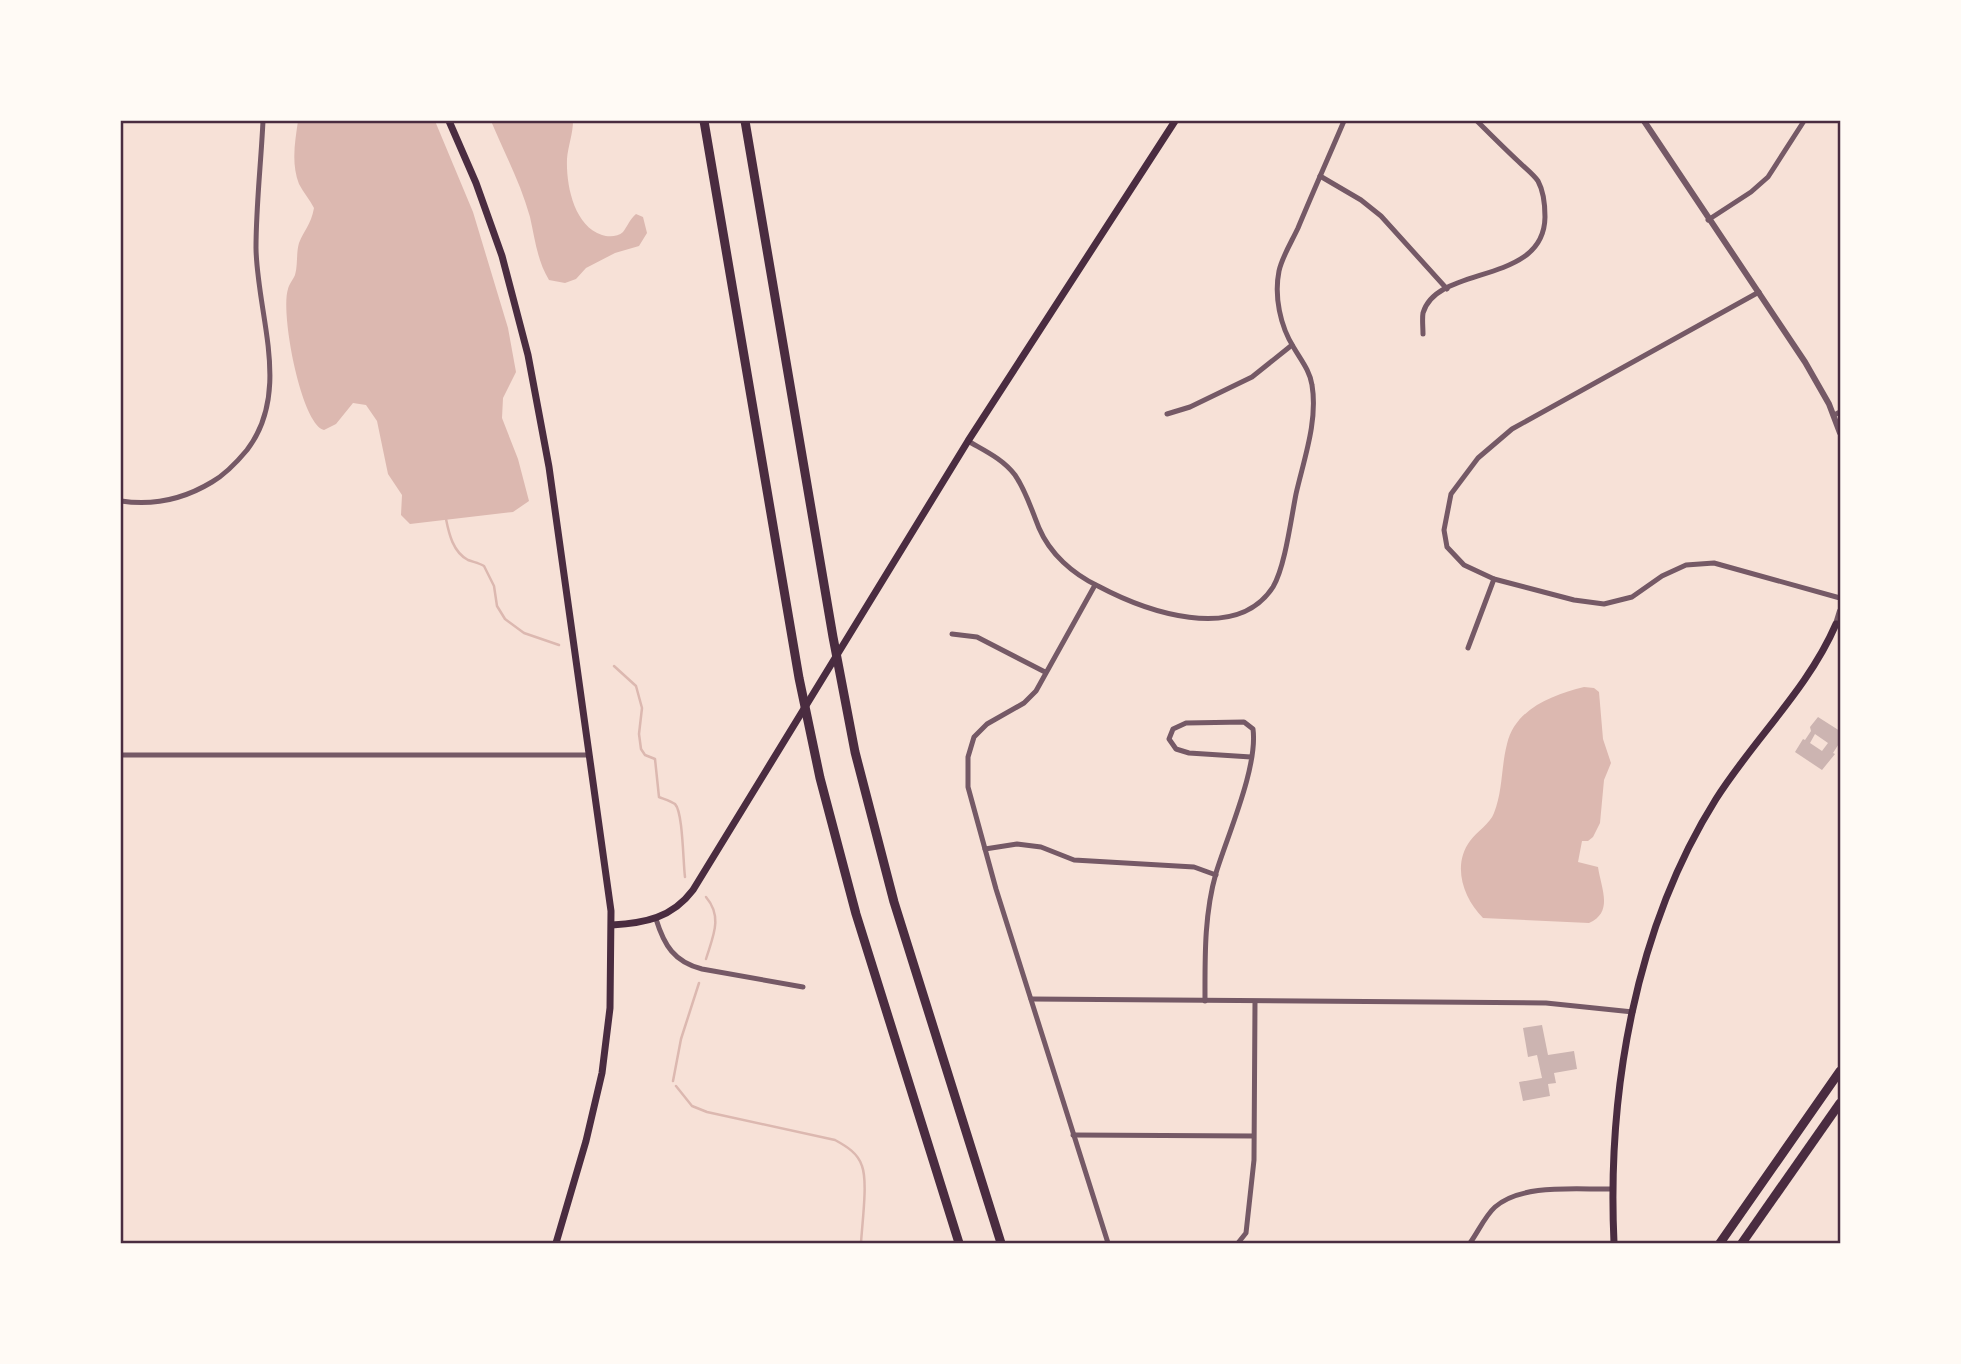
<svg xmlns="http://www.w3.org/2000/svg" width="1961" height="1364" font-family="'DM Sans',sans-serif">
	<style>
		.water { fill: #dcb8b0 }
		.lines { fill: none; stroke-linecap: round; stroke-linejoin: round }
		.stream { stroke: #dcb8b0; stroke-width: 2.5 }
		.building { fill: #ccb4b1; fill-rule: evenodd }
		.minor { stroke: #755966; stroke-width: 5 }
		.tertiary { stroke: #755966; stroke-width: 6 }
		.secondary { stroke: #4a2c40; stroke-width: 7 }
		.motorway { stroke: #4a2c40; stroke-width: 9 }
		.neatline { fill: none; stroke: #4a2c40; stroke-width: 2.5 }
	</style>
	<rect width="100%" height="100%" fill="#f7e1d7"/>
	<!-- water -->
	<g class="water">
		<path d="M298,121H435L473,212L508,328L516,372L503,398L502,418L518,459L529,501L513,512L410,524L401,515L402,495L388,474L377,421L366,405L353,403L336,424L324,430C301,424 280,312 288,289C289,284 293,280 295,275C298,265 296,253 299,243C304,230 311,225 314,208C310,200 303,192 299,184C291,163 295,142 298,121Z"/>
		<path d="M491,121H573C573,134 568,146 567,159C566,185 574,226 602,235C608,237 618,237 623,232C627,227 630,219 636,214L643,217L647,233L639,246L615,253L586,268L576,279L565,283L549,280C537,260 535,239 530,217C521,184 504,152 491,121Z"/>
		<path d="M1584,687L1594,688L1599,692L1603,739L1611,763L1604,780L1600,823L1593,837L1588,841H1582L1578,862L1598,867C1601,888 1614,912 1589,923L1483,918C1463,898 1452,865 1470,841C1477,831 1490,824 1494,813C1503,790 1501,767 1507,744C1515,709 1552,695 1584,687Z"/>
	</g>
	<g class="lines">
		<!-- stream -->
		<g class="stream">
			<path d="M446,519C449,534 453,552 468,560C473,562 479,563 484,566L494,586L497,606L505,619L524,633L559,645"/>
			<path d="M614,666L636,686L642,708L639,734L641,749L645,755L655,759L659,797C664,799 671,801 675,804C683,812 683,862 685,877"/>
			<path d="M706,959C713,936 723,917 706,897"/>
			<path d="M673,1081L681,1039L699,983"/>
			<path d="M676,1086L692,1106L707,1112L835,1140C846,1146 858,1153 862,1166C868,1182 862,1224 861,1243"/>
		</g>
	</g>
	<!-- building -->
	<g class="building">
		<path d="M1818,717L1840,731V742L1833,753L1835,754L1822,770L1795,752L1803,739L1805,740L1811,731L1810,727ZM1815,734L1828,743L1822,751L1810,743Z"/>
		<path d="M1542,1025L1548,1055L1574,1051L1577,1069L1554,1073L1556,1083L1548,1084L1550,1096L1523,1101L1519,1082L1542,1078L1537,1055L1528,1057L1523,1028Z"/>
	</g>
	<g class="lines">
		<!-- minor -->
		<g class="minor">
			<path d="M1320,176L1361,200L1381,216L1447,289"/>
			<path d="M1708,220L1751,192L1768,177L1804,121"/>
			<path d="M1759,292L1512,429L1478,458L1451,494L1444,530L1447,547L1464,565L1494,579L1574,600L1604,604L1632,597L1662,576L1686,565L1714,563L1840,598"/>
			<path d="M1423,334C1423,327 1422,319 1423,313C1437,264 1544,286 1545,217C1545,206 1544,192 1538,181C1533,174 1525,168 1519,162C1505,149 1491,135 1477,121"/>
			<path d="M1167,414L1190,407L1252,377L1292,345"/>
			<path d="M1834,415L1840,412"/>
			<path d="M968,441C985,451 1003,459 1015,475C1026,491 1032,511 1039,528C1050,554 1073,574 1098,586C1145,611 1236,644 1273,587C1285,567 1291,519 1296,494C1304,459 1318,421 1312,385C1310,371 1301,360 1294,348C1280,326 1274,296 1279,271C1282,257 1292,241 1298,228C1313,192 1329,156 1344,121"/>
			<path d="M121,501C154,506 184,499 212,482C226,474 237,462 247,450C292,391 257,315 256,248C256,206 261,163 263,121"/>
			<path d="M1095,585L1036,691L1024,703L987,724L974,737L968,757V787L996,889L1108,1243"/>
			<path d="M952,634L977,637L1045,672"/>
			<path d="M1468,648L1494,579"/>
			<path d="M121,755H589"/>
			<path d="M985,849L1017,844L1041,847L1074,860L1194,867L1216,875"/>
			<path d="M656,919C664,945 674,962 702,969L803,987"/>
			<path d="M1031,999L1546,1003L1633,1012"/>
			<path d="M1205,1001C1205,958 1204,915 1216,873C1228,834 1258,767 1253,729L1244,722L1186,723L1173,729L1169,739L1176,749L1189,753L1251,757"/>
			<path d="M1073,1135L1253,1136"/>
			<path d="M1238,1243L1246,1233L1254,1160L1255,1002"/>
			<path d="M1470,1243C1478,1232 1485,1216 1495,1207C1522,1183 1578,1190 1613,1189"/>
		</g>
		<!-- tertiary -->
		<g class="tertiary">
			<path d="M1644,121L1805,362L1829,404L1840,433"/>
			<path d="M1836,624L1840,611"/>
		</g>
		<!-- secondary -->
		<g class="secondary">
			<path d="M449,121L476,183L502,256L528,355L549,467L611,911L610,1008L602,1073L586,1141L556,1243"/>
			<path d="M612,925C645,923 672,918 693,890L968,441L1175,121"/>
			<path d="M1614,1243C1607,1092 1635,928 1716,799C1754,739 1808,689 1836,624L1840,625"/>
		</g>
		<!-- motorway -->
		<g class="motorway">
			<path d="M704,121L799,678L820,778L856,914L959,1243"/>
			<path d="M745,121L833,637L855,752L894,902L1001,1243"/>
			<path d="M1720,1243L1840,1071"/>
			<path d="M1742,1243L1840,1103"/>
		</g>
	</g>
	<!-- border -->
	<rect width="1961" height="1364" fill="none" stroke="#fffaf5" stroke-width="245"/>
	<rect x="122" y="122" width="1717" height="1120" class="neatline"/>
</svg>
